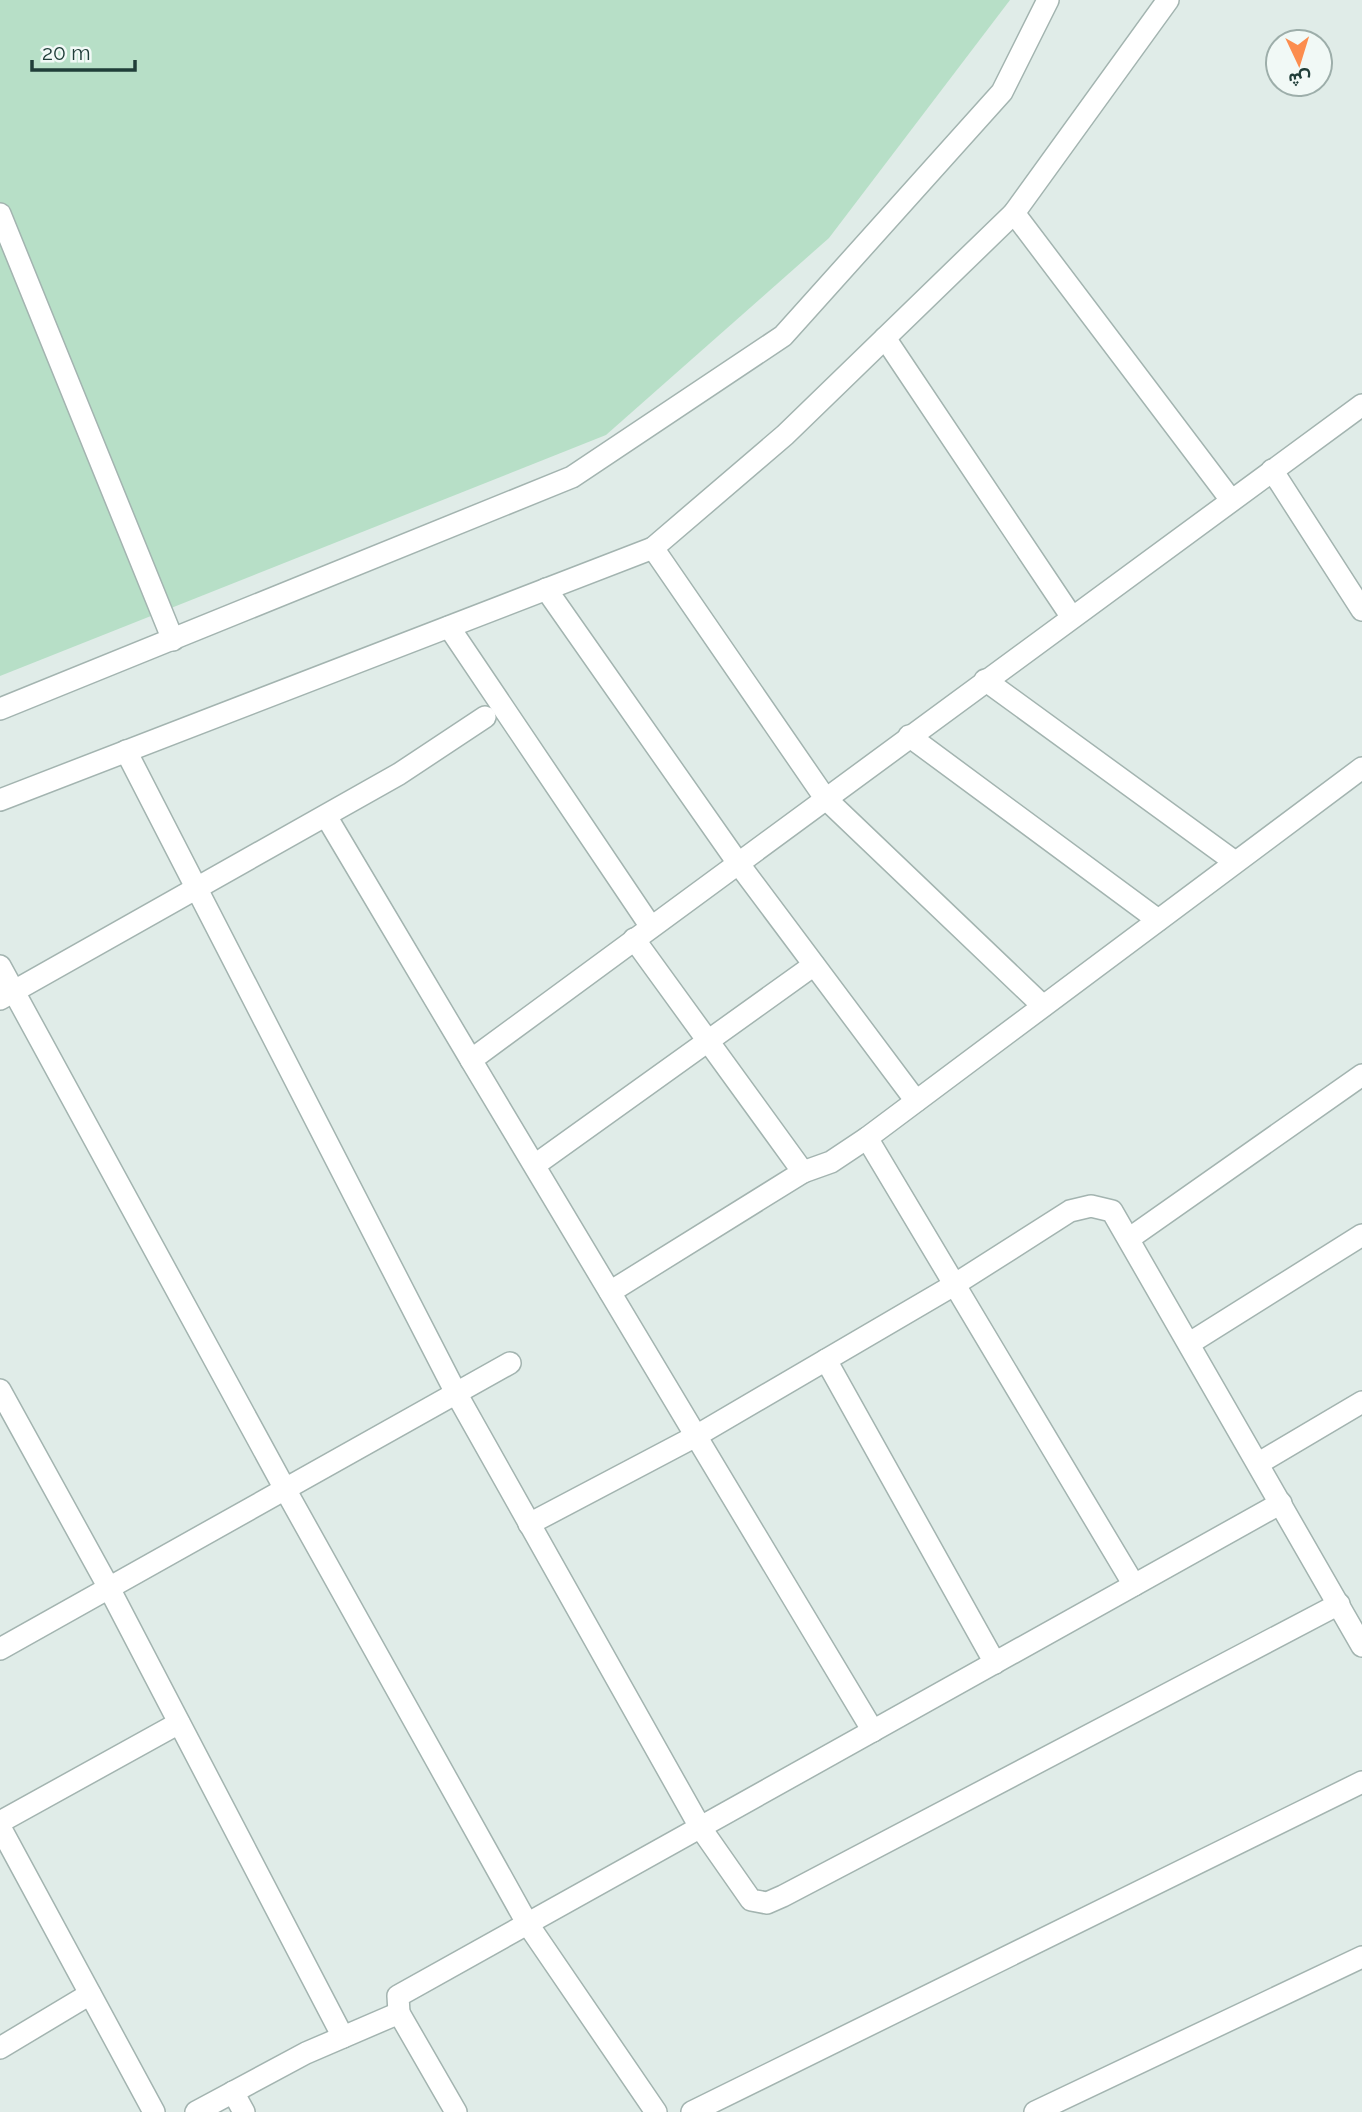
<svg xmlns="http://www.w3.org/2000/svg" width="1362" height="2112" font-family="Raleway,Vazirmatn,sans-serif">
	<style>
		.green { fill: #b7dfc7 }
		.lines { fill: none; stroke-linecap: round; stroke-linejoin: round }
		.minor-casing { stroke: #a3b4b0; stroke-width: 24 }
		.minor { stroke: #fff; stroke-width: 21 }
	</style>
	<rect width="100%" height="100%" fill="#e0ece8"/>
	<!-- green -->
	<path class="green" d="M0,0H1010L829,238L606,435L0,676Z"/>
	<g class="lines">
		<!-- minor casing -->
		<g class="minor-casing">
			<g id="minor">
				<path d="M1014,213L1231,500"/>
				<path d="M0,214L173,640"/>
				<path d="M885,338L1071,616"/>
				<path d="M1362,405L471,1060L696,1436L954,1285L1070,1211L1091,1206L1112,1211L1362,1646"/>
				<path d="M1272,470L1362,610"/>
				<path d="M653,548L825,798L1043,1006"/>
				<path d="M546,589L738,863L916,1101"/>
				<path d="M449,627L651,927"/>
				<path d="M985,680L1235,862"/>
				<path d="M0,709L572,477L783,336L1002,92L1048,0"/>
				<path d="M909,736L1158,920"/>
				<path d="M126,751L456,1393L700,1827L751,1900L767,1903L783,1896L1339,1604"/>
				<path d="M0,800L653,548L785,435L1014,213L1168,0"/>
				<path d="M326,816L471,1060"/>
				<path d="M0,966L285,1489L527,1923L656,2112"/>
				<path d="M0,999L399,774L485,717"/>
				<path d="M867,1138L1134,1585"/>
				<path d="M535,1165L814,965"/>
				<path d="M803,1172L831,1162L867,1138L1362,768"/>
				<path d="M1130,1238L1362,1075"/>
				<path d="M610,1292L803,1172L634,939"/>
				<path d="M1190,1343L1362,1235"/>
				<path d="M826,1360L995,1663"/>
				<path d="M0,1390L109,1588L343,2037"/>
				<path d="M1259,1463L1362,1402"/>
				<path d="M529,1524L696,1436L873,1731"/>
				<path d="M0,1649L510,1363"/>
				<path d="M0,1822L179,1723"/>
				<path d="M0,1827L154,2112"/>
				<path d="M399,2013L398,1996L1281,1503"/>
				<path d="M0,2048L90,1994"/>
				<path d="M233,2092L244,2112"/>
				<path d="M196,2112L306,2053L399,2013L456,2112"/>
				<path d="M692,2112L1362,1782"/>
				<path d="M1035,2112L1362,1957"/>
			</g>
		</g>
		<!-- minor -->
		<use href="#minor" class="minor"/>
	</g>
	<!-- north arrow -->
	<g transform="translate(1299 63) rotate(176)"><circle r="33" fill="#f1f9f6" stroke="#9daeaa" stroke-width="2"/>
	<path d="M0-5L12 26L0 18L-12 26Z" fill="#fc8d4e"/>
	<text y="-10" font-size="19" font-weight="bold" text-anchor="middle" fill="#203e39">ش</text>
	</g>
	<!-- scale -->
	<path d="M32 60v10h103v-10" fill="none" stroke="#203e39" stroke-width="3.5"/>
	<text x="42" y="60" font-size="21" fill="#203e39" stroke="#f1f9f6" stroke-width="5" paint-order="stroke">20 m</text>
</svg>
